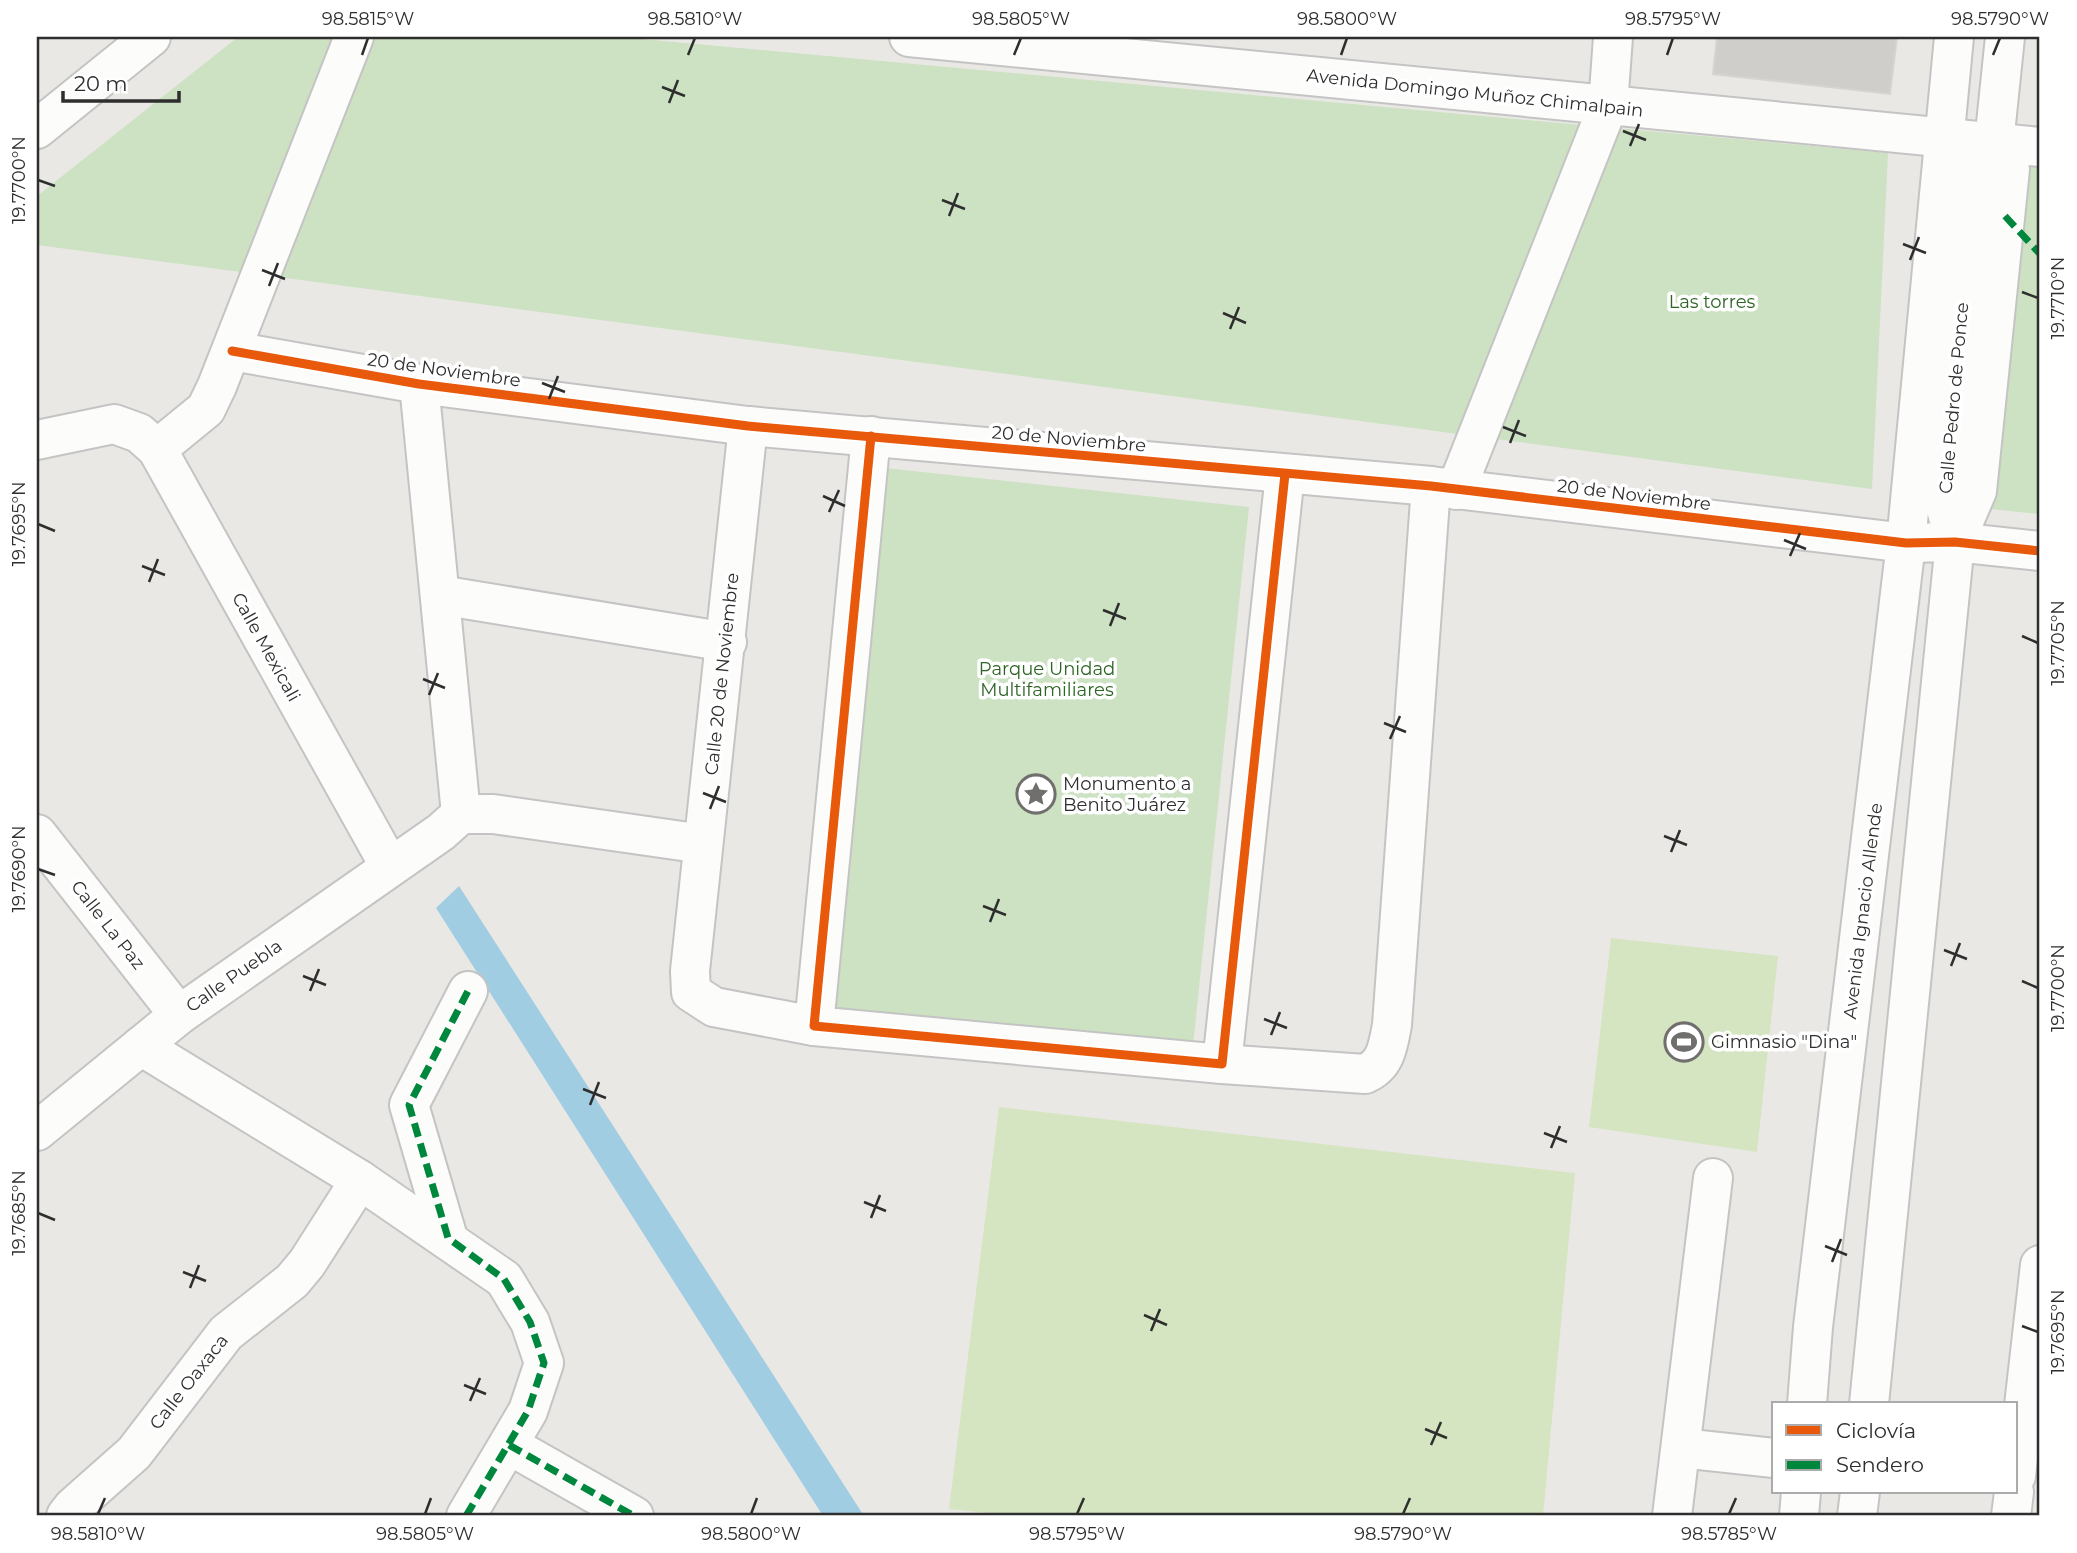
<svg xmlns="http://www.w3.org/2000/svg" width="2077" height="1553" font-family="Montserrat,sans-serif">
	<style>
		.green { fill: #cce2c2 }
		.pitch { fill: #d5e5c1 }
		.water { fill: #a1cde3 }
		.building { fill: #d0cecb; stroke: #d6d4d1; stroke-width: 2 }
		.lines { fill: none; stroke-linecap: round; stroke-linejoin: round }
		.minor-casing { stroke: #c5c4c4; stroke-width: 42 }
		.minor { stroke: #fcfcfb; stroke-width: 38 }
		.quiet { stroke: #00873e; stroke-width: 7; stroke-dasharray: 14 7; stroke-linecap: butt }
		.cycleway-casing { stroke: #fff; stroke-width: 13 }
		.cycleway { stroke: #e8590c; stroke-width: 9 }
		.ticks { fill: none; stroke: #2e2e2e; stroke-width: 2.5 }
		.labels { text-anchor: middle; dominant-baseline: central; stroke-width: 7; stroke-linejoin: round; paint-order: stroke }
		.street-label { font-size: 18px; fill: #2e2e2e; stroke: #fff }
		.park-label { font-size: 18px; fill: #2d6524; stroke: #fff }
		.poi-label { font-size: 18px; fill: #2e2e2e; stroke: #fff; text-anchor: start }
		.neatline { fill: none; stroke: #2e2e2e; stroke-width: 2.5 }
		.ticks-label { font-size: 18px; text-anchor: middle; fill: #2e2e2e }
	</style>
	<rect width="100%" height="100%" fill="#eae8e5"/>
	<!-- green -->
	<g class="green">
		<path d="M238,37H620L1888,153L1872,489L37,245V196Z"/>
		<path d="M2020,152L2040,154V514L1981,508Z"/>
		<path d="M885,468L1249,507L1193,1046L830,1008Z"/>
	</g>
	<!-- pitch -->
	<g class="pitch">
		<path d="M1611,938L1778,956L1757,1152L1589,1127Z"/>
		<path d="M999,1107L1575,1173L1543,1516H1015L949,1509Z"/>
	</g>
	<!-- water -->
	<path class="water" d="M459,886L864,1516H823L436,908Z"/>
	<!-- building -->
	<path class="building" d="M1717,37H1897L1890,94L1713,74Z"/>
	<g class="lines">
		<!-- minor casing -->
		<g class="minor-casing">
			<g id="minor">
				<path d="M909,37L2040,147"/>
				<path d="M37,129L151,37"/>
				<path d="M232,351L419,384L748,426L1431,486L1906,543L1955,542L2040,551"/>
				<path d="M419,384L461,814"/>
				<path d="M748,426L690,971L691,992L714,1007L814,1026"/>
				<path d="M871,436L814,1026L1222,1064L1365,1074C1386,1065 1388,1046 1392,1025L1431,486"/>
				<path d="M37,440L114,424L139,433L157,449L389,865"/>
				<path d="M157,449L206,409L217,386L354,37"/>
				<path d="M1456,490L1608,106L1613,37"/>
				<path d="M1955,542L1942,494L1978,166L1994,143L2005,37"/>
				<path d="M440,595L727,642"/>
				<path d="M37,834L179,1015"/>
				<path d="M141,1046L360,1180L504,1279L530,1322L544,1363L528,1411L466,1516"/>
				<path d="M1222,1064L1285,474"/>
				<path d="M37,1131L179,1015L441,832L461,814H493L703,844"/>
				<path d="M448,1238L409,1105L468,991"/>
				<path d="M1807,1404L1813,1327L1906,543L1954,37"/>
				<path d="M1869,1404L1955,542L1977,491L2010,169L1994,143"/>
				<path d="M509,1445L634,1516"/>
				<path d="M1681,1448L1774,1458"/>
				<path d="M2016,1476L2040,1265"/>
				<path d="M66,1516L73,1507L134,1453L226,1333L292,1281L307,1263L360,1180"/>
				<path d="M1672,1516L1713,1178"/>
				<path d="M1799,1516L1801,1492"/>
				<path d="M1857,1516L1860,1492"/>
				<path d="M2011,1516L2014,1492"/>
			</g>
		</g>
		<!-- minor -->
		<use href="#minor" class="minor"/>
		<!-- quiet -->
		<g class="quiet">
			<path d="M2005,216L2040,254"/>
			<path d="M509,1445L634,1516"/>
			<path d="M466,1516L528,1411L544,1363L530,1322L504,1279L448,1238L409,1105L468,991"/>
		</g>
		<!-- cycleway casing -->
		<g class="cycleway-casing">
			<g id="cycleway">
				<path d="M232,351L419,384L748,426L1431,486L1906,543L1955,542L2040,551"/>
				<path d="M871,436L814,1026L1222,1064L1285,474"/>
			</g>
		</g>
		<!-- cycleway -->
		<use href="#cycleway" class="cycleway"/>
	</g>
	<!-- ticks -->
	<path class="ticks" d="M362,55L368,38M688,55L695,38M1014,55L1021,38M1341,55L1347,38M1667,55L1673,38M1993,55L2000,38M662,87L685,96M669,103L678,80M1623,131L1646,140M1630,146L1639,124M38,180L55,186M942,200L965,209M949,216L958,193M1903,244L1926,253M1910,260L1919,237M262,270L285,279M269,286L278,263M2022,292L2038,298M1223,313L1246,323M1230,329L1239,307M542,383L565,392M549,399L558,376M1503,427L1526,436M1510,443L1519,420M823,496L845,506M829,512L839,490M38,524L55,531M1784,540L1806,549M1790,556L1800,533M142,566L165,575M149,582L158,559M1103,610L1126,619M1110,626L1119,603M2022,636L2038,643M423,679L445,688M429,695L438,673M1384,723L1406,732M1390,739L1400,716M703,793L726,802M710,809L719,786M1664,836L1687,845M1671,852L1680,830M38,869L55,875M983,906L1006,915M990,922L999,899M1944,950L1967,959M1951,966L1960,943M303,976L326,985M2022,981L2038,988M310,991L319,969M1264,1019L1287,1028M1271,1035L1280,1012M583,1089L606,1098M590,1105L599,1082M1544,1133L1567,1142M1551,1148L1560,1126M864,1202L886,1211M38,1213L55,1220M871,1218L880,1195M1825,1246L1847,1255M1832,1262L1841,1239M183,1272L206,1281M190,1288L199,1265M1144,1315L1167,1325M2022,1326L2038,1332M1151,1331L1160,1309M464,1385L486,1394M470,1401L480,1378M1425,1429L1447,1438M1431,1445L1441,1422M98,1514L105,1498M425,1514L431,1498M751,1514L757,1498M1077,1514L1084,1498M1403,1514L1410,1498M1729,1514L1736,1498"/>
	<!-- icons -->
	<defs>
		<g id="sight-ring" transform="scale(2.0125)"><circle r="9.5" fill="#fff" stroke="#706f6e" stroke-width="1.5"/><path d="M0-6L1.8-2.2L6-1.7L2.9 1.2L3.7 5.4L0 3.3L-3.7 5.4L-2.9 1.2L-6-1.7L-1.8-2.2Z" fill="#706f6e"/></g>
		<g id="stadium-ring" transform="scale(2.0125)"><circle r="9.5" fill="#fff" stroke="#706f6e" stroke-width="1.5"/><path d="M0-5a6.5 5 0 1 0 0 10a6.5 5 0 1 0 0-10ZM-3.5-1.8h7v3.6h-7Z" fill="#706f6e"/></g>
	</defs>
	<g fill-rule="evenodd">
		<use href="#sight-ring" x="1036" y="794"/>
		<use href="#stadium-ring" x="1684" y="1042"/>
	</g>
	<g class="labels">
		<!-- street labels -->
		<g class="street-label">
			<text transform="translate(1475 93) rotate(6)">Avenida Domingo Muñoz Chimalpain</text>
			<text transform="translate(444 370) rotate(8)">20 de Noviembre</text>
			<text transform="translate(1954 398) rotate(-85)">Calle Pedro de Ponce</text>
			<text transform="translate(1069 439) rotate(5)">20 de Noviembre</text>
			<text transform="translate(1634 495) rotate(7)">20 de Noviembre</text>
			<text transform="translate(266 647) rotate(61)">Calle Mexicali</text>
			<text transform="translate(722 674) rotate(-84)">Calle 20 de Noviembre</text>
			<text transform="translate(1863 911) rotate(-83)">Avenida Ignacio Allende</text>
			<text transform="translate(108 925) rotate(52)">Calle La Paz</text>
			<text transform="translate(234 976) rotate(-35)">Calle Puebla</text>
			<text transform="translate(189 1382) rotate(-52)">Calle Oaxaca</text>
		</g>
		<!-- park labels -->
		<g class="park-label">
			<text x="1712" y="302">Las torres</text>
			<text x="1047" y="669">Parque Unidad<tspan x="1047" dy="21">Multifamiliares</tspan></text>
		</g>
		<!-- poi labels -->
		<g class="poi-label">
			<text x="1063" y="784">Monumento a<tspan x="1063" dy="21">Benito Juárez</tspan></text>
			<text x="1711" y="1042">Gimnasio "Dina"</text>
		</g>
	</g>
	<!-- border -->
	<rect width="2077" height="1553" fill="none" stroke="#ffffff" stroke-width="77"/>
	<!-- legend -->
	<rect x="1772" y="1402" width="245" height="91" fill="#ffffff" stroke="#ababab" stroke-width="2"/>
	<rect x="1786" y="1425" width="35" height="10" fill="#e8590c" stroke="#ababab" stroke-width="2"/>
	<text x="1836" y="1438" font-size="21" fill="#2e2e2e">Ciclovía</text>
	<rect x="1786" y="1460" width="35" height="10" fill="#00873e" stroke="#ababab" stroke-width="2"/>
	<text x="1836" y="1472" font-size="21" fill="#2e2e2e">Sendero</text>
	<!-- scale -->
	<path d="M63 91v10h116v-10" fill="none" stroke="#2e2e2e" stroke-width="3.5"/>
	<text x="74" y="91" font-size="21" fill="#2e2e2e" stroke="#ffffff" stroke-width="5" paint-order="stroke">20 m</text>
	<rect x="38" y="38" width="2000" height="1476" class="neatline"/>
	<g class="ticks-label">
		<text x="368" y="25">98.5815°W</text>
		<text x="695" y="25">98.5810°W</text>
		<text x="1021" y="25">98.5805°W</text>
		<text x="1347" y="25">98.5800°W</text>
		<text x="1673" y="25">98.5795°W</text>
		<text x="2000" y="25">98.5790°W</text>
		<text transform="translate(19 180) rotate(-90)" y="6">19.7700°N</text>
		<text transform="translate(2058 298) rotate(-90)" y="6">19.7710°N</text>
		<text transform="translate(19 524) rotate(-90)" y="6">19.7695°N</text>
		<text transform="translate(2058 643) rotate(-90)" y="6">19.7705°N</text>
		<text transform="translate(19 869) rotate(-90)" y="6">19.7690°N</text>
		<text transform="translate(2058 988) rotate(-90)" y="6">19.7700°N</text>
		<text transform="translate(19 1213) rotate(-90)" y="6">19.7685°N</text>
		<text transform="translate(2058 1332) rotate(-90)" y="6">19.7695°N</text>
		<text x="98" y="1540">98.5810°W</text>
		<text x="425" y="1540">98.5805°W</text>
		<text x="751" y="1540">98.5800°W</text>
		<text x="1077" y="1540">98.5795°W</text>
		<text x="1403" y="1540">98.5790°W</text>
		<text x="1729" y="1540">98.5785°W</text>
	</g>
</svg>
